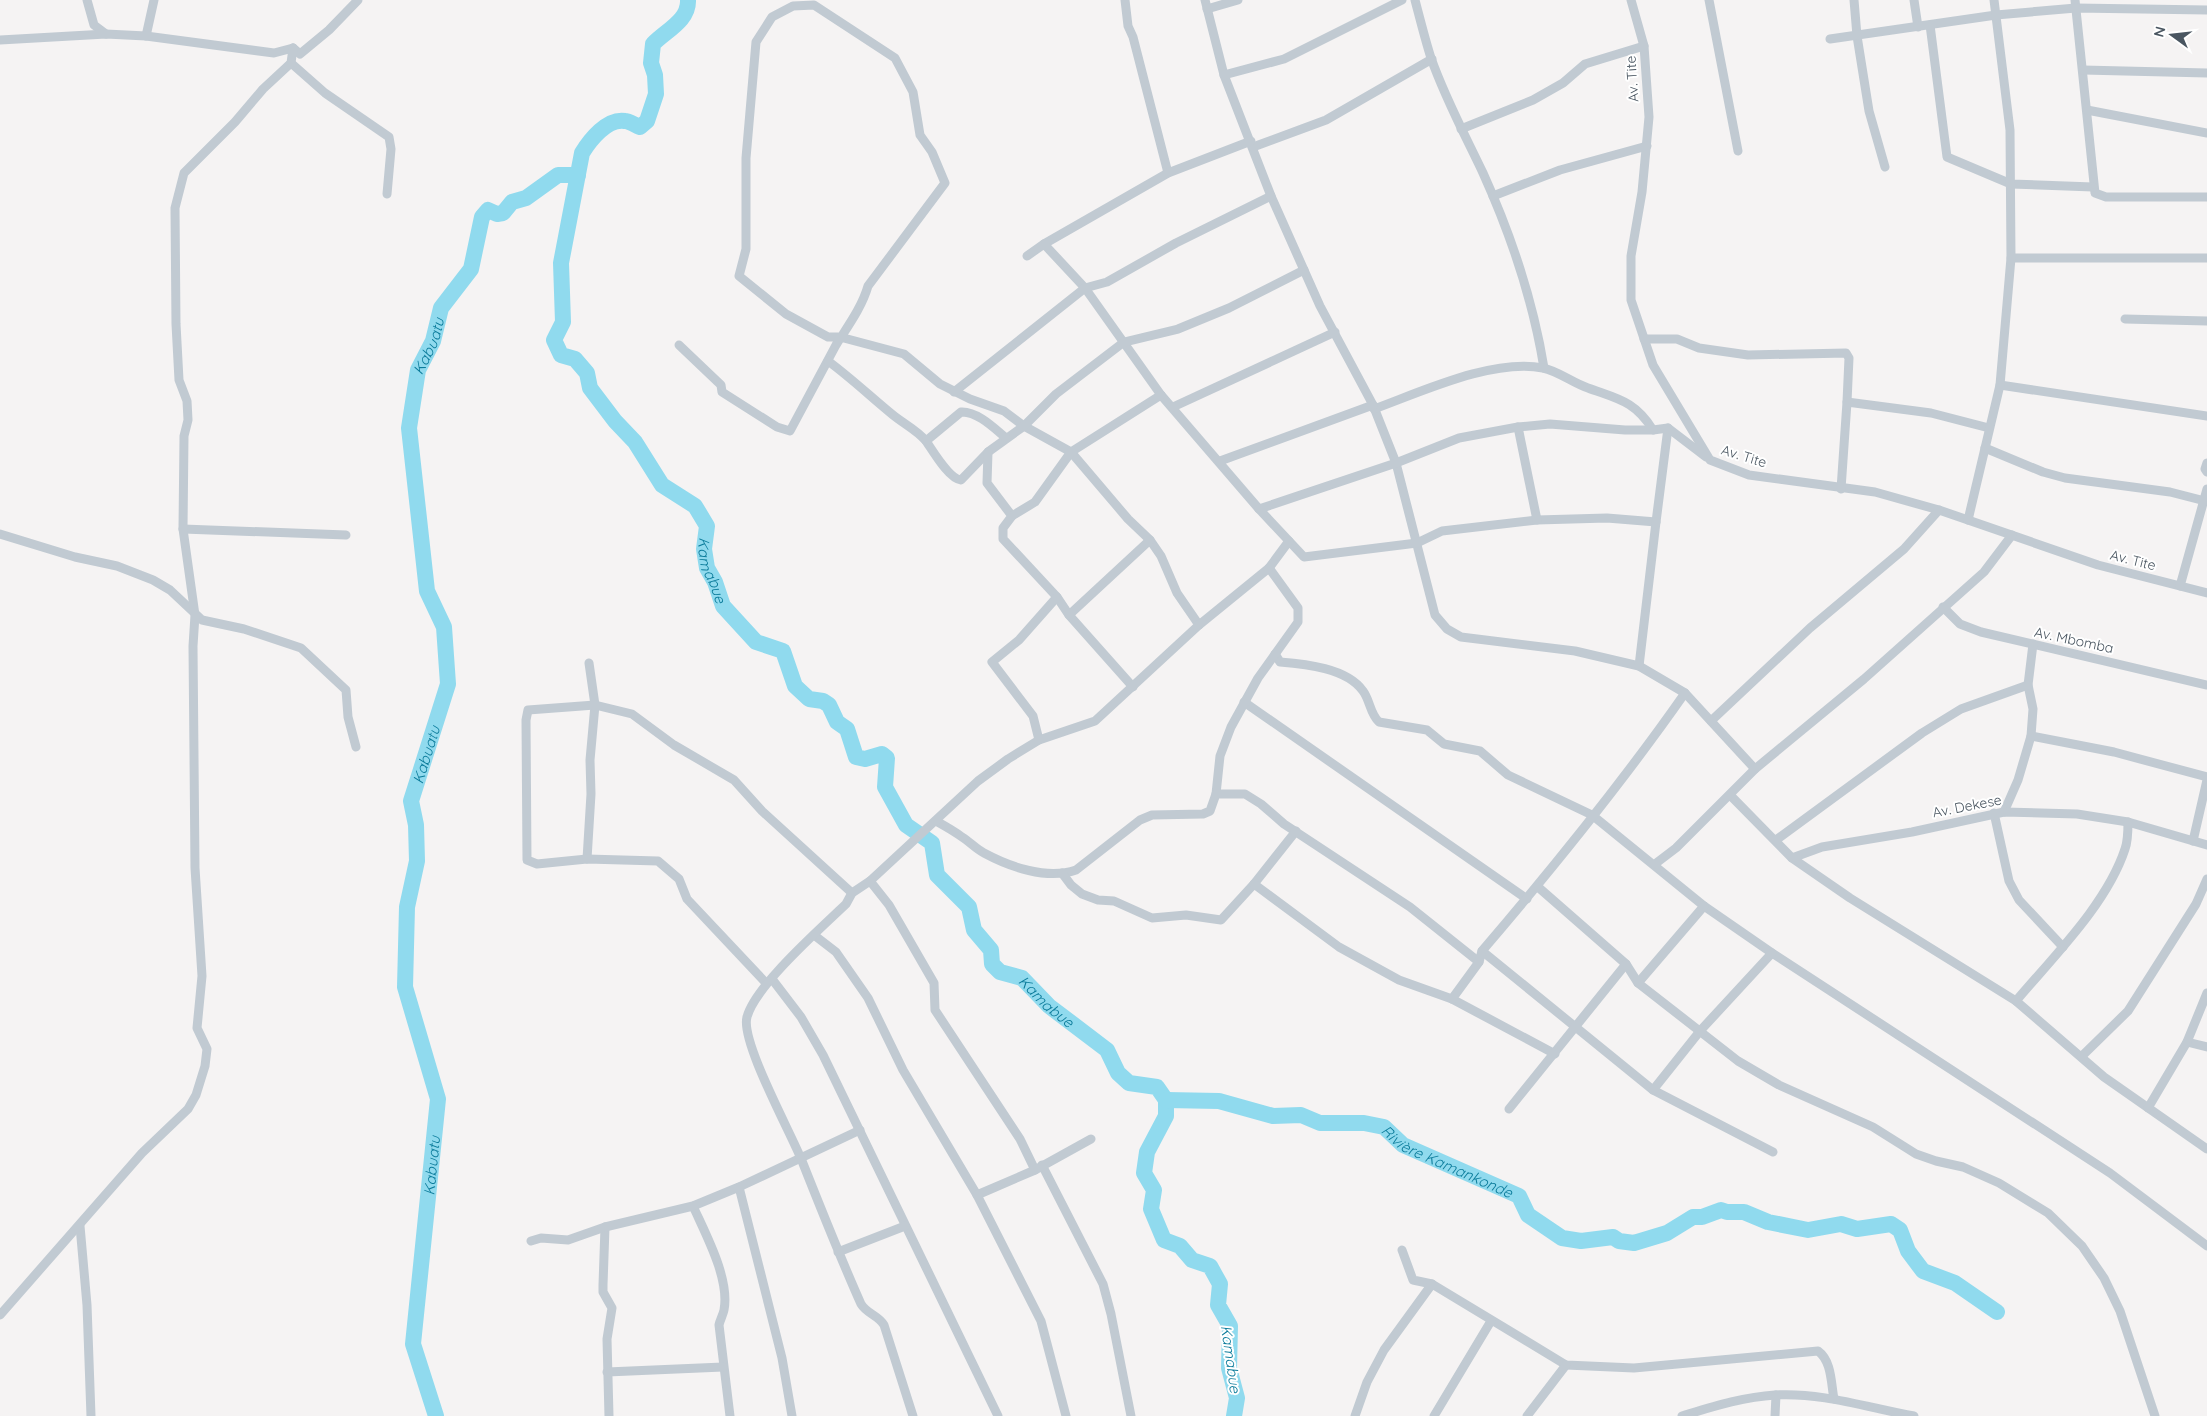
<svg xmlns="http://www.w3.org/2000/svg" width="2207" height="1416" font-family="Quicksand,sans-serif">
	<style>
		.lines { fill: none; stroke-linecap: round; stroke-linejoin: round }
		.river { stroke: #90daee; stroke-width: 16 }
		.street { stroke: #c1cad2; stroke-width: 9 }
		.labels { text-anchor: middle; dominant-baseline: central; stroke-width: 4; stroke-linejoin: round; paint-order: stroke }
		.street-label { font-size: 14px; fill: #4a5661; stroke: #fff }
		.water-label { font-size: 15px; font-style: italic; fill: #0c7c9b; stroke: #fff }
	</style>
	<rect width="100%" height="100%" fill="#f5f3f3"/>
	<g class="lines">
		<!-- river -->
		<g class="river">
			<path id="s1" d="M688,0C689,21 665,31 653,44L651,63L655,75L656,94L647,121L640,127C635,125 629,121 625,121C607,118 590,140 582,153L561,263L563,322L554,340L561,355L575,359L587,373L590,388L615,421L635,442L662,485L695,506L707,526L704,549L707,568L715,582L723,606L756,642L783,651L795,686L809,699L823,701L829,705L837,722L847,729L856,757L865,759L882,754L887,758L885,787L906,825L932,843L937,875L969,907L974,930L991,950L992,964L1000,972L1022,978L1049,1006L1107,1050L1118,1073L1129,1083L1157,1087L1166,1100V1116L1147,1152L1144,1173L1154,1190L1151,1209L1164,1240L1180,1246L1192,1260L1210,1266L1220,1284L1218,1305L1230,1326L1229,1368L1237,1398L1234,1416"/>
			<path id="s2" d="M1166,1100L1219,1101L1273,1116L1301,1115L1320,1123H1364L1384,1127L1403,1145L1519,1196L1528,1215L1562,1238L1581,1241L1613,1237L1619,1241L1634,1243L1667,1233L1693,1217H1702L1721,1210L1727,1212H1744L1768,1222L1808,1230L1841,1224L1857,1229L1891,1224L1900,1230L1908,1251L1923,1271L1955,1283L1997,1312"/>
			<path id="s3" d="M436,1416L413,1344L438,1099L405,987L407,907L417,861L416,825L411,801L448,684L444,627L427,591L409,428L418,370L433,341L441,308L471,269L482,217L488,210L497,214L503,213L512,202L526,198L558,175H578"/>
		</g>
		<!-- street -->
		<g class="street">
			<path d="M87,0L94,25L106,34"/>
			<path d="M1125,0L1128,26L1133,37L1168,173"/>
			<path d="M1205,0L1224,75L1271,196L1320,306L1373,405L1396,463L1435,615L1447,629L1461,637L1575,651L1639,666L1685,693L1755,769"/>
			<path d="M1415,0C1420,19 1425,39 1431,58C1445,98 1465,135 1483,173C1511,235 1533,300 1544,368"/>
			<path d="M1631,0L1644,46L1649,117L1642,192L1631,256V300L1653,365L1710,460L1749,475L1875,492L1939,510L2098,565L2207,593"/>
			<path d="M1709,0L1738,151"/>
			<path d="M1854,0L1857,36L1869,111L1885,167"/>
			<path d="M1914,0L1918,27"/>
			<path d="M2075,0L2095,193L2106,197H2207"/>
			<path d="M1207,9L1238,0"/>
			<path d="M1930,25L1947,157L2011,184L2093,187"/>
			<path d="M146,36L154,0"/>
			<path d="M1830,39L1996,15L2076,8L2207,10"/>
			<path d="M0,40L106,34L146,36L274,53L293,48"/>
			<path d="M293,48L300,54L329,30L358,0"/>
			<path d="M291,63L325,93L389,137L391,149L387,194"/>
			<path d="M2083,70L2207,73"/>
			<path d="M1224,75L1284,59L1402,0"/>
			<path d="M2087,110L2207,133"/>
			<path d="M1461,129L1533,100L1563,83L1585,64L1644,46"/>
			<path d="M1253,147L1326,120L1432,59"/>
			<path d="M1493,196L1560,170L1647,146"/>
			<path d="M1044,244L1168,173L1251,141"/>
			<path d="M1027,256L1044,244L1085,288L1161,395L1259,509L1304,557L1417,543L1442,531L1537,520L1607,518L1656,522L1668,428"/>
			<path d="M2011,258H2207"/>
			<path d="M2125,319L2207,321"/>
			<path d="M1644,339H1677L1699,348L1748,355L1846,353L1849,358L1847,402"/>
			<path d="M679,345L721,385L722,392L777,427L790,431L836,345C848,326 862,307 868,286L945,183L932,152L920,135L913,92L895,58L814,5L793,6L772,17L756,42L746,158V249L739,276L786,314L828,337H840L904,354L940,384L970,399L1004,411L1024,426L1071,452L1128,519L1150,540L1161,556L1177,593L1199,625"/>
			<path d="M828,361C851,378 871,397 893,415C904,424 917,430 926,441C933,451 949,479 961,480L988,452L1024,426L1056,394L1124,342L1178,329L1229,308L1304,270"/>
			<path d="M2000,385L2207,416"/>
			<path d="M954,392L1085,288L1107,282L1176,243L1271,196"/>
			<path d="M1173,407L1335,332"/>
			<path d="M1374,409C1421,392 1493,358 1543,368C1558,371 1573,383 1588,388C1618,399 1635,401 1653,430L1668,428L1706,457"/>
			<path d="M1518,427L1537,520"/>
			<path d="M926,441L961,412C977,411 994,428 1006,438"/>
			<path d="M1985,448L2043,472L2065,478L2170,492L2205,501"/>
			<path d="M988,452L987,483L1012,516L1003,528V539L1057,597L1069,615L1133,687"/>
			<path d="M1220,461L1373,405"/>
			<path d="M2207,463L2205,469L2207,472"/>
			<path d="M1841,489L1847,402L1931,413L1989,428"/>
			<path d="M1259,509L1396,463L1459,438L1518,427L1550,424L1625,430H1653"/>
			<path d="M1012,516L1035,502L1071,452L1161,395"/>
			<path d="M1968,520L2000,385L2011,258L2010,130L1994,0"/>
			<path d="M183,529L346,535"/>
			<path d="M0,534L75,557L117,566L153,580L170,590L202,620L244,629L301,648L346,690L348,717L356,747"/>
			<path d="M2180,586L2207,489"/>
			<path d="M1943,607L1960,624L1981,632L2207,685"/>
			<path d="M1069,615L1150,540"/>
			<path d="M1275,654L1280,662C1305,664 1347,668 1363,691C1370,700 1370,714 1379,722L1427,730L1444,744L1480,751L1508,775L1592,815L1704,906L1772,953L2110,1173L2207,1246"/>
			<path d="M1639,666L1656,522"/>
			<path d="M1244,702L1527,899"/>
			<path d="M1711,721L1810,628L1904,549L1939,510"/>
			<path d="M2031,736L2114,752L2207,777"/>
			<path d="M1039,740L1033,716L992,662L1019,640L1057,597"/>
			<path d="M1216,794L1220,756L1231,727L1258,678L1298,622V608L1269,568"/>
			<path d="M1730,795L1792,858L1850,898L2016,1001L2104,1077L2207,1149"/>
			<path d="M2004,812L2018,780L2031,736L2033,709L2028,685L2033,644"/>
			<path d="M1994,813L2009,881L2019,900L2063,947"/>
			<path d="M936,821C945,826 954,831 962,837C970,842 976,849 984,853C1010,867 1047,880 1076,870L1140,820L1152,815L1203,814L1210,811L1216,794H1245L1261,804L1284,824L1410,907L1479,962"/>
			<path d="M1776,840L1922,733L1961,709L2028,685"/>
			<path d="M2193,841L2207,780"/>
			<path d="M1792,858L1822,847L1912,832L2004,812L2077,814L2128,822L2207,845"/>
			<path d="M587,859L591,794L590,760L595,705L589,663"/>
			<path d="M1655,864L1676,848L1755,769L1864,679L1984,572L2012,535"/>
			<path d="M1062,873L1071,885L1082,894L1098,900L1114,901L1152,918L1186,915L1221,920L1254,884L1296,831"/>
			<path d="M870,881L889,905L934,983L935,1010L1020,1139L1035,1170"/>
			<path d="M1254,884L1339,947L1399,980L1452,999L1555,1054"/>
			<path d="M1538,887L1626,964L1638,983L1738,1061L1779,1085L1873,1127L1916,1154L1936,1161L1963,1167L1999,1183L2048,1213L2082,1246L2104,1278L2120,1311L2155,1416"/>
			<path d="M814,935L836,952L868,998L903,1070L977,1195L1041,1321L1066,1416"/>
			<path d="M1482,951L1653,1090L1773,1152"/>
			<path d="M772,979L801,1017L823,1055L998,1416"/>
			<path d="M766,983L687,899L679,879L658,861L587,859L537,864L527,860L526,720L528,710L595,705L632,714L674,745L734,780L762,811L852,893"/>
			<path d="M1638,983L1704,906"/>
			<path d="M1452,999L1479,962L1482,951C1553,868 1622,783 1685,693"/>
			<path d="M2016,1001C2053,957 2107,904 2125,849C2128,841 2128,831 2128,822"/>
			<path d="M2187,1042L2207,1047"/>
			<path d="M2082,1056L2128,1011L2196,904L2207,879"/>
			<path d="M1653,1090L1700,1031L1772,953"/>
			<path d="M2148,1108L2187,1042L2207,993"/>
			<path d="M1509,1109L1626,964"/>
			<path d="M1042,1165L1103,1284L1111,1314L1131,1416"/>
			<path d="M739,1187L782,1358L792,1416"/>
			<path d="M977,1195L1035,1170L1091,1139"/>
			<path d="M693,1206C706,1235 730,1279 724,1310C723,1315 720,1320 719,1325L730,1416"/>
			<path d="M80,1226L87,1305L91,1416"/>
			<path d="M605,1227L603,1285V1292L612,1308L607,1339L609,1416"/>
			<path d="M531,1241L541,1238L568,1240L605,1227L693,1206L739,1187L860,1130"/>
			<path d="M1402,1250L1413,1280L1432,1284L1566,1365L1634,1368L1818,1351C1832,1361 1831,1384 1834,1399"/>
			<path d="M838,1252L905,1226"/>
			<path d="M0,1315L142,1153L188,1109L196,1095L205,1066L207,1049L197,1028L202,976L195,868L193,646L195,615L183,529L184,436L188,420L187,401L179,380L176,324L175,208L184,173L235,122L263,89L291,63L293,48"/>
			<path d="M607,1372L723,1367"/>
			<path d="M913,1416L884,1325C878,1315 867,1314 861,1304C840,1257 821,1209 802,1161C791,1133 740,1041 747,1017C755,986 821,928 846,904L852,893L870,881L978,781L1008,759L1039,740L1095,721L1199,625L1269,568L1289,541"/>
			<path d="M1355,1416L1367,1382L1384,1350L1432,1284"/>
			<path d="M1434,1416L1491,1321"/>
			<path d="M1527,1416L1566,1365"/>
			<path d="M1682,1416C1712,1407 1743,1397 1775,1395C1821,1392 1869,1408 1914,1416"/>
			<path d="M1775,1416L1776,1395"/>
		</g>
	</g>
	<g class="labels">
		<!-- street labels -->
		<g class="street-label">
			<text transform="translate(1632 79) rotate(-94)">Av. Tite</text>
			<text transform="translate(1744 456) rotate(17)">Av. Tite</text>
			<text transform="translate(2133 560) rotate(14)">Av. Tite</text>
			<text transform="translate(2074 640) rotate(12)">Av. Mbomba</text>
			<text transform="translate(1967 806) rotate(-11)">Av. Dekese</text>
		</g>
		<!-- water labels -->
		<g class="water-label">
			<text stroke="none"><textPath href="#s3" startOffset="1095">Kabuatu</textPath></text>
			<text stroke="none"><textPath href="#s1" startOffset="705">Kamabue</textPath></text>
			<text stroke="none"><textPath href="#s3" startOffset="675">Kabuatu</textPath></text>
			<text stroke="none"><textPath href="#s1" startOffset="1305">Kamabue</textPath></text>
			<text stroke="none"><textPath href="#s2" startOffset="295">Rivière Kamankonde</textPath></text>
			<text stroke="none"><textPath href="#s3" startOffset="255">Kabuatu</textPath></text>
			<text transform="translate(1231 1359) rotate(82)">Kamabue</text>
		</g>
	</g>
	<!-- north arrow -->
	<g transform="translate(2172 35) rotate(285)" stroke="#ffffff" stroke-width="4" paint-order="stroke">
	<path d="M0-4L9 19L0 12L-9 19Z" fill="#4a5661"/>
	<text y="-8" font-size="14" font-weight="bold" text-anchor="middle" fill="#4a5661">N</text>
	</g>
</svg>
